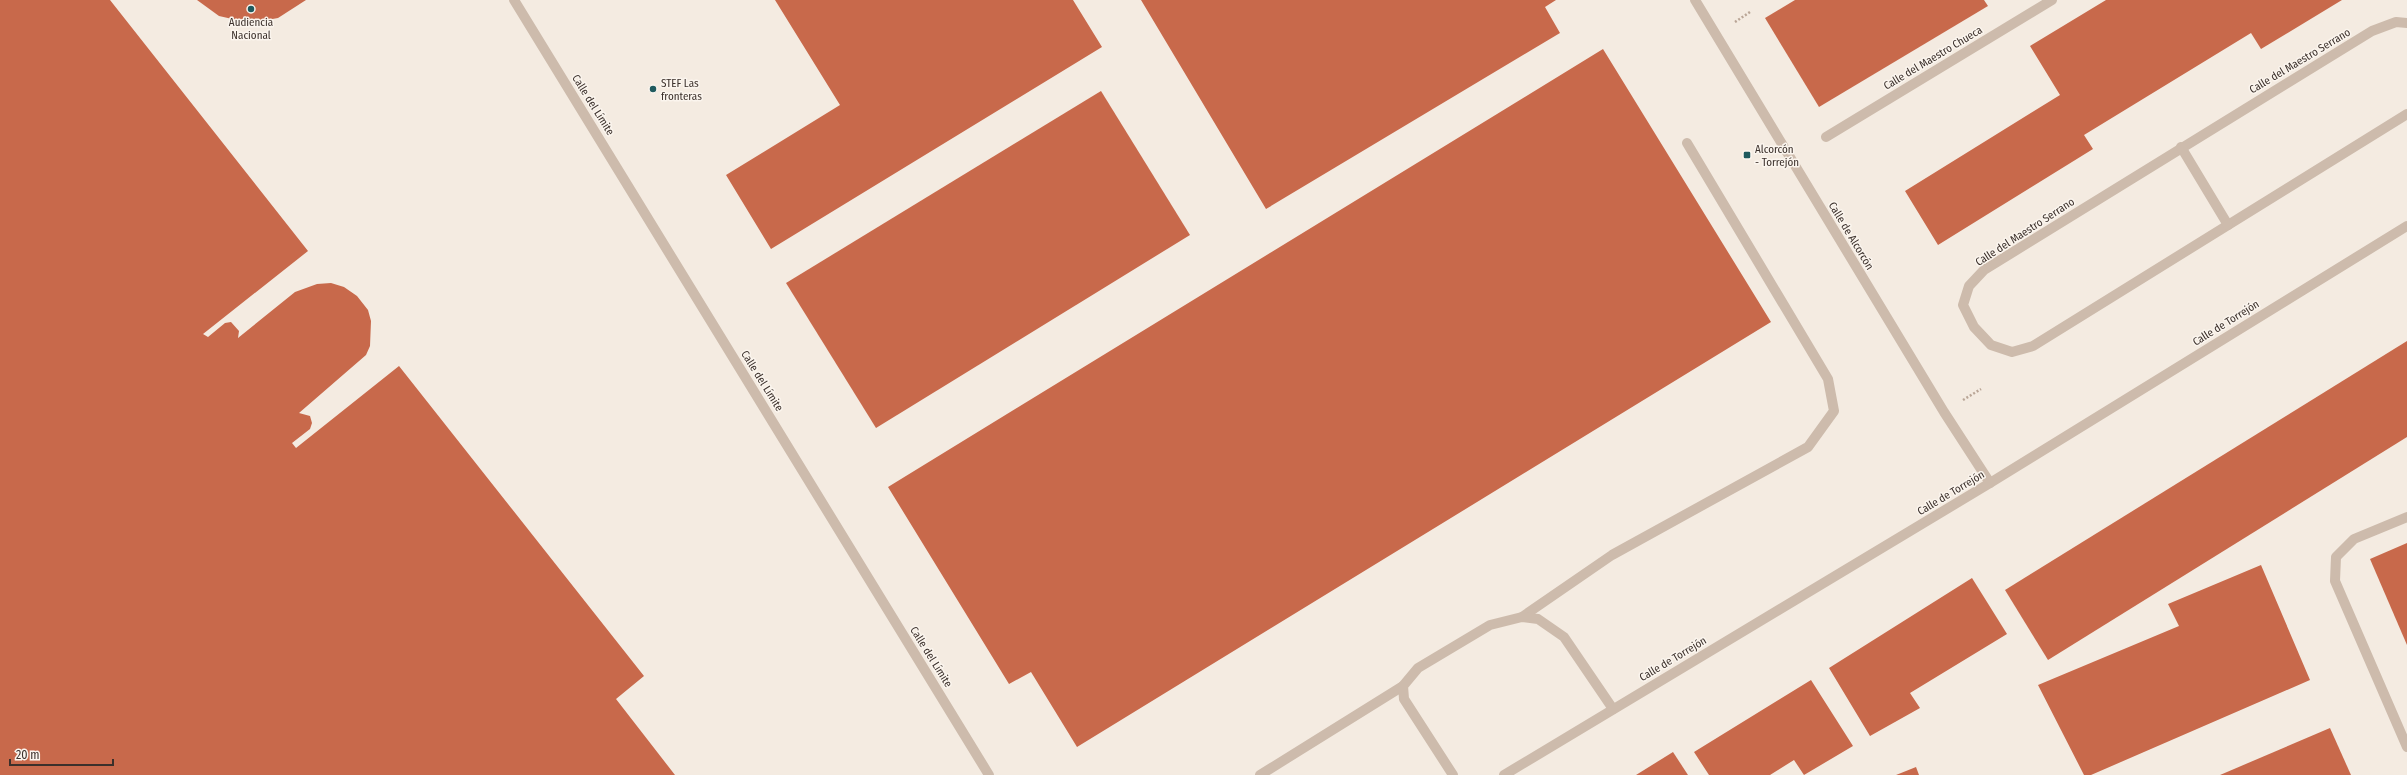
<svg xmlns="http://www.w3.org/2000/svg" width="2407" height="775" font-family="'Fira Sans Condensed',sans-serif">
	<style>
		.building { fill: #c8694b }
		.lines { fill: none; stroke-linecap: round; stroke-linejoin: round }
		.path { stroke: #b9a596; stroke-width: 2.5; stroke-dasharray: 2 2; stroke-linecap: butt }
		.minor { stroke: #cdbbac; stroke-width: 10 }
		.poi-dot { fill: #1f5a5e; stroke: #fbf5ee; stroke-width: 1.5 }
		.labels { text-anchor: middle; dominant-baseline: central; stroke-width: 3; stroke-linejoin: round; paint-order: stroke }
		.poi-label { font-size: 11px; fill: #3b302b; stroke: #fbf5ee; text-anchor: start }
		.street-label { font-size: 11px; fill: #3b302b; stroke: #fbf5ee }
	</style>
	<rect width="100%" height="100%" fill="#f4ebe1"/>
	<!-- building -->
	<g class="building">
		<path d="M0,0H110L308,251L203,334L208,337L225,323L231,322L239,331L238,338L295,292L317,284L331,283L344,287L357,296L368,310L371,321L370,346L366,355L299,413L310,416L312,423L310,429L292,443L296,448L399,366L644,676L616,699L675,775H0Z"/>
		<path d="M197,0H306L278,18L250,23L219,16Z"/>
		<path d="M775,0H1073L1102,47L771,249L726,175L840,105Z"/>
		<path d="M1141,0H1556L1545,7L1560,33L1266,209Z"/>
		<path d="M1795,0H1984L1988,6L1819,107L1765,18Z"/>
		<path d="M2106,0H2342L2261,49L2251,33L2084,135L2093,149L1938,245L1905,191L2060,95L2030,46Z"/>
		<path d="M1603,49L1771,322L1077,747L1031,672L1009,684L888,487Z"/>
		<path d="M1101,91L1190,235L876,428L786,283Z"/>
		<path d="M2407,341V437L2048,660L2005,590Z"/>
		<path d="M2407,543V645L2370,559Z"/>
		<path d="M2261,565L2310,680L2091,775H2084L2038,685L2179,626L2168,604Z"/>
		<path d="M1972,578L2007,634L1910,693L1920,708L1870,736L1829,668Z"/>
		<path d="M1811,680L1853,746L1804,775L1794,760L1770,775H1709L1694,752Z"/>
		<path d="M2330,728L2351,775H2220Z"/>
		<path d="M1673,752L1688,775H1636Z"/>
		<path d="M1916,767L1919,775H1896Z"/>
	</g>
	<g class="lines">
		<!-- path -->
		<g class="path">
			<path d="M1735,22L1750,12"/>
			<path d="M1963,400L1981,389"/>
		</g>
		<!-- minor -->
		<g class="minor">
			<path d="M514,0L989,775"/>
			<path d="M1695,0L1944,412L1990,483"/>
			<path d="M2407,23L2396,22L2372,31L1984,270L1969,286L1963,305L1974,327L1991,345L2012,352L2033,346L2407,114"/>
			<path d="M1826,137L2052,0"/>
			<path d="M2181,147L2228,225"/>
			<path d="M2407,517L2354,539L2336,557L2335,581L2407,747"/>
			<path d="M1522,617L1612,555L1808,447L1834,411L1828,379L1687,143"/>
			<path d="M1260,775L1403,686"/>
			<path d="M1453,775L1404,699L1403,686L1418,668L1490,625L1522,617L1538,619L1564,637L1613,709"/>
			<path d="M1504,775L1990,483L2407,226"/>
		</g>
	</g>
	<!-- markers -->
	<g class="poi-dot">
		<circle cx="251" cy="9" r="4"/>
		<circle cx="653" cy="89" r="4"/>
		<rect x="1743" y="151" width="8" height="8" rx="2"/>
	</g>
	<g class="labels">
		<!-- poi labels -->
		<g class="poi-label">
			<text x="251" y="22" text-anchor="middle">Audiencia<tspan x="251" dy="13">Nacional</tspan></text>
			<text x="661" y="83">STEF Las<tspan x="661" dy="13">fronteras</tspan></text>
			<text x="1755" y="149">Alcorcón<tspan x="1755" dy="13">- Torrejón</tspan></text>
		</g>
		<!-- street labels -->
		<g class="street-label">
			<text transform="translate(1933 58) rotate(-31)">Calle del Maestro Chueca</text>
			<text transform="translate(2300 61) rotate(-31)">Calle del Maestro Serrano</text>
			<text transform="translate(593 105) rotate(58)">Calle del Límite</text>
			<text transform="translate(2025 232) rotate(-33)">Calle del Maestro Serrano</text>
			<text transform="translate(1851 236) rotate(59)">Calle de Alcorcón</text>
			<text transform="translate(2226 323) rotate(-32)">Calle de Torrejón</text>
			<text transform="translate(762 381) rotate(58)">Calle del Límite</text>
			<text transform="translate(1951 493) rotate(-31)">Calle de Torrejón</text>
			<text transform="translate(931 657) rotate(58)">Calle del Límite</text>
			<text transform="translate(1673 659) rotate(-31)">Calle de Torrejón</text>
		</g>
	</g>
	<!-- scale -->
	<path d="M10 759v6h103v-6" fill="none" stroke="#3b302b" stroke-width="2"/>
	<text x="16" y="759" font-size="12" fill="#3b302b" stroke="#fbf5ee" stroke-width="3" paint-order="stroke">20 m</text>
</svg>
